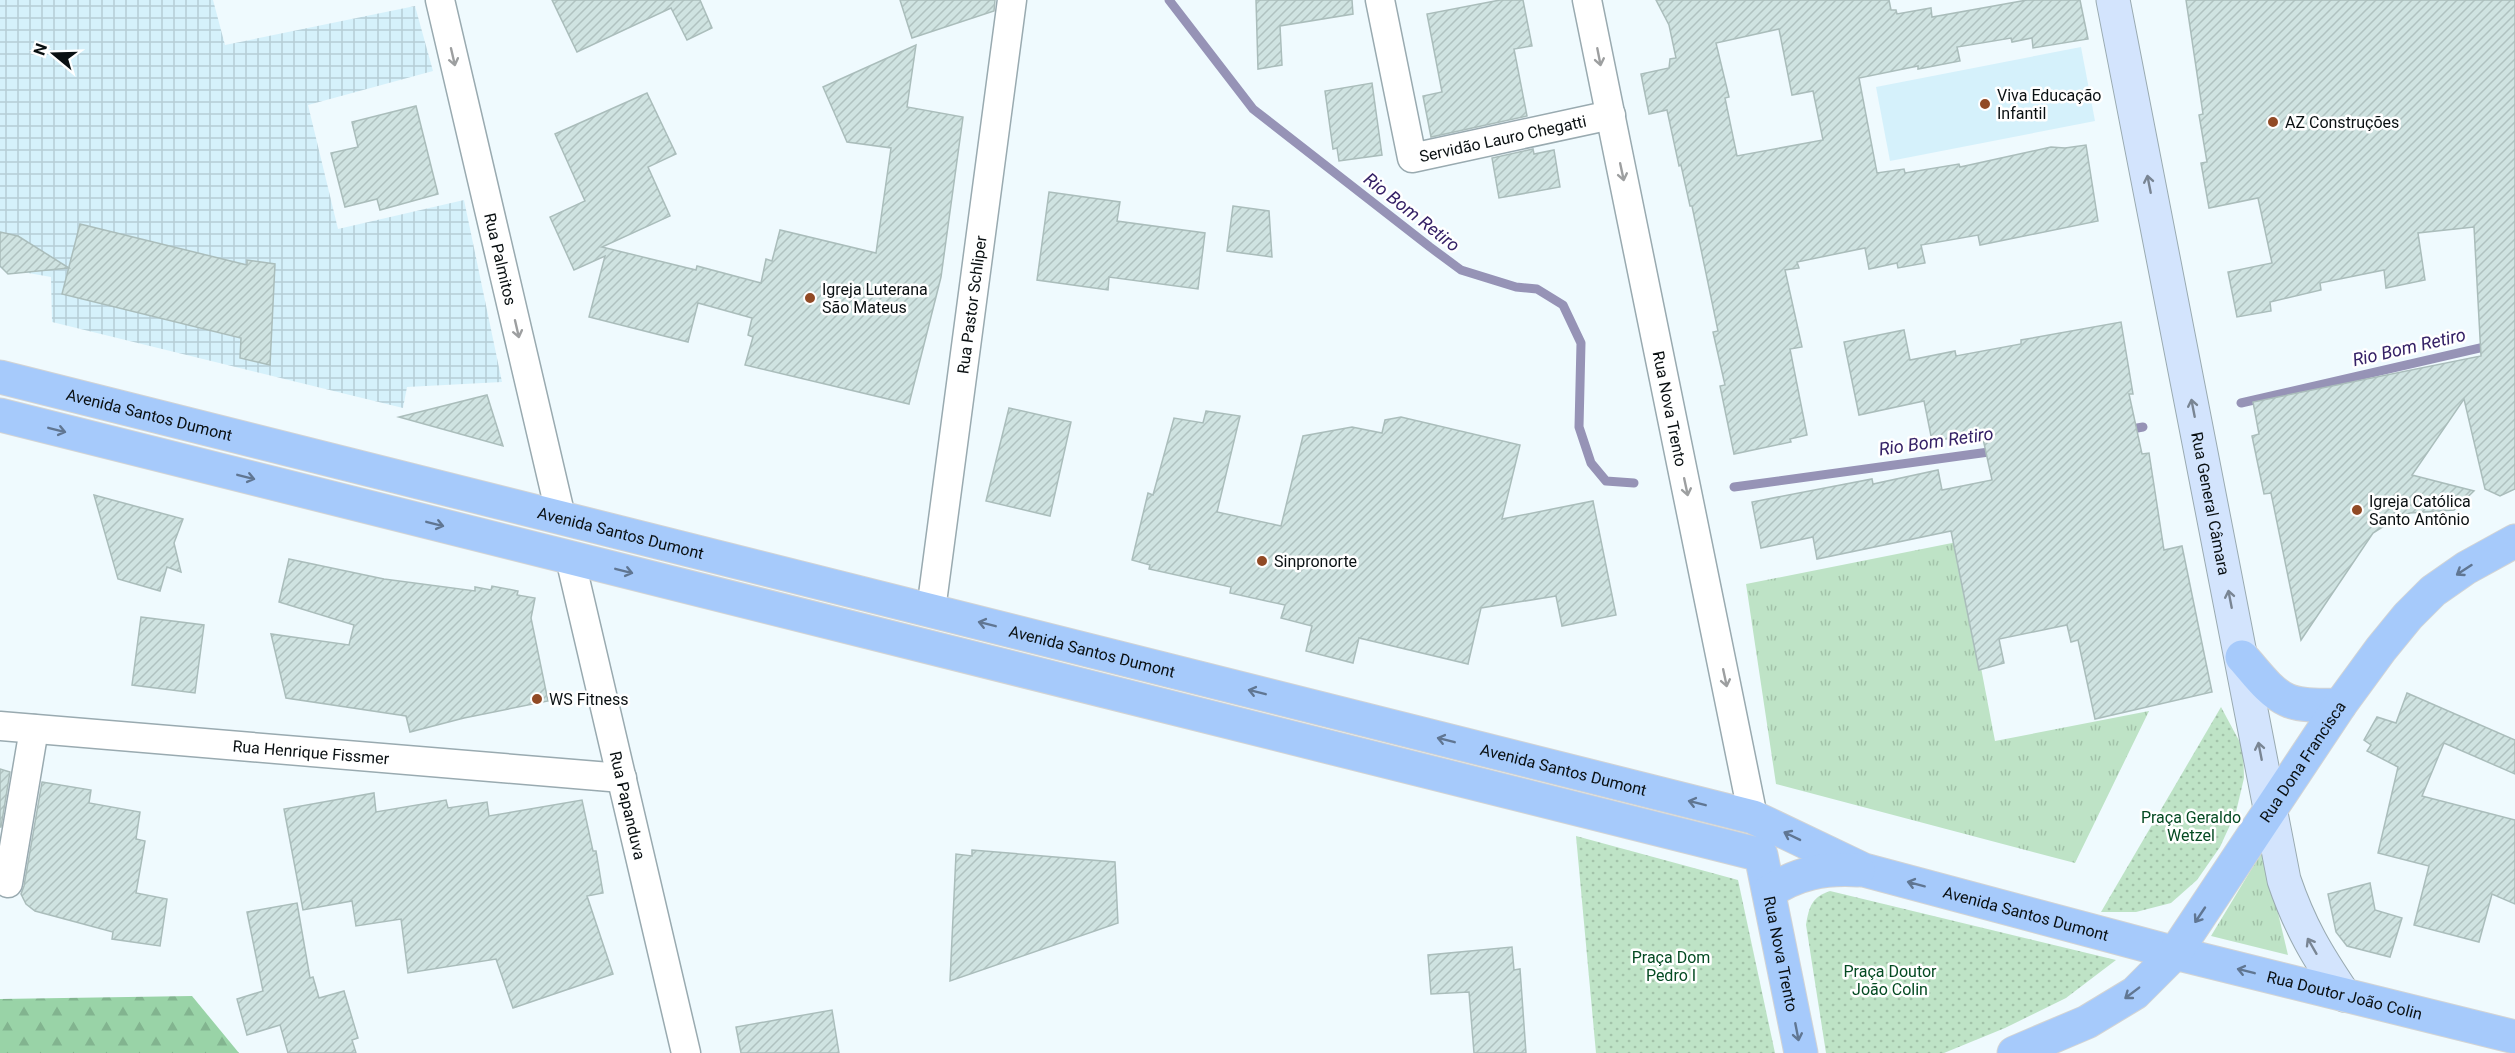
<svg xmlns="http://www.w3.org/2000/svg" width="2515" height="1053" font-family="Roboto,sans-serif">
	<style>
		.built { fill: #d5f1fb }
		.industrial { fill: url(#industrial-grid) }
		.grass { fill: url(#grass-tufts) }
		.forest { fill: url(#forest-firs) }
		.park { fill: url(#park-dots) }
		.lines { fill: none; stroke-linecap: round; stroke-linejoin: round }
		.stream { stroke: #9693b6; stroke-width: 9 }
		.building { fill: url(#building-hatch); stroke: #aabdbb; stroke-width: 1.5; fill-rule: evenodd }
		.minor-casing { stroke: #99aab0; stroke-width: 31 }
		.secondary-casing { stroke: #99aab0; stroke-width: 35 }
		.primary-casing { stroke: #d3d4d4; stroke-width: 35 }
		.minor { stroke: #fff; stroke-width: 28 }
		.secondary { stroke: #d3e4fd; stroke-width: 33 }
		.primary { stroke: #a6cafb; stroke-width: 33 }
		.oneway { stroke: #9d9fa0 }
		.oneway2 { stroke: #798593 }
		.oneway3 { stroke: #607692 }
		.poi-dot { fill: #914a25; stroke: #fff; stroke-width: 2 }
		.labels { text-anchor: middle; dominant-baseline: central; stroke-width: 5; stroke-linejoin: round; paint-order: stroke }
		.poi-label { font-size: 16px; fill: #0a1012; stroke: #fff; text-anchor: start }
		.street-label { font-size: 16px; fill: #0a1012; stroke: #fff }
		.park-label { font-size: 16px; fill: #044a22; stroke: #fff }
		.water-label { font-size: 18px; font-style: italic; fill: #352166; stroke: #fff }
	</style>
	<defs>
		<pattern id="industrial-grid" width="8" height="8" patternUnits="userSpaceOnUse" patternTransform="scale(1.5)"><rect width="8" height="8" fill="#d5f1fb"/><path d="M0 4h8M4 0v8" fill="none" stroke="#b6ced6"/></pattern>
		<pattern id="grass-tufts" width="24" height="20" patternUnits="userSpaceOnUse" patternTransform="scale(1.5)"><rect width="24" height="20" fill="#bee3c6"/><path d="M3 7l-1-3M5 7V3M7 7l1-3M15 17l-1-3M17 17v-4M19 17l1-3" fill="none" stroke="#a2c2a9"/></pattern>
		<pattern id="forest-firs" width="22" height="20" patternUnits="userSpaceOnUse" patternTransform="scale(1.5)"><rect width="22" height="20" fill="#99d3a7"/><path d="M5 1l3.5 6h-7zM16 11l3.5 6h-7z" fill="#82b48f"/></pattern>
		<pattern id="park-dots" width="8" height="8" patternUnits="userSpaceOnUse" patternTransform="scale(1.5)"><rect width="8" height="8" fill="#bee3c6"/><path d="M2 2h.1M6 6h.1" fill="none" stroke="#a2c2a9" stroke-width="1.8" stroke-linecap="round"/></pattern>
		<pattern id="building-hatch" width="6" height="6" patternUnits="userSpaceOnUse" patternTransform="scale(1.5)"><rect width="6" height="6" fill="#cfe3e1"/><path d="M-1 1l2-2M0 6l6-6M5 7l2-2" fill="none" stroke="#b0c2c0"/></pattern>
	</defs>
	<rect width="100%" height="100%" fill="#effafe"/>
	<!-- built -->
	<path class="built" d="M2081,47L2095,121L1890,161L1876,87Z"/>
	<!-- industrial -->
	<path class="industrial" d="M0,0H213L225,45L415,6L433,71L308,105L338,229L464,200L502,382L407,387L403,408L52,322L51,277L0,268Z"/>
	<!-- grass -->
	<g class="grass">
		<path d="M1957,542L1995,741L2149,711L2075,863L1776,784L1746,584Z"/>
		<path d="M2263,850L2288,955L2211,936Z"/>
	</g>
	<!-- forest -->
	<path class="forest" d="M192,996L239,1053H0V999Z"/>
	<!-- park -->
	<g class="park">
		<path d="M2221,707L2243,748L2244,778L2236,812L2220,847L2197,880L2171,903L2136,912H2101Z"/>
		<path d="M1576,836L1738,880L1775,1053H1596Z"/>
		<path d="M1830,891L2116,960L2066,998L2005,1028L1944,1053H1826L1806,925C1809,906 1812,897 1830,891Z"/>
	</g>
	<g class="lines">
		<!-- stream -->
		<g class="stream">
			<path d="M1169,0L1253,109L1430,247L1461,270L1516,287L1537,289L1563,305L1581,343L1579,427L1591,463L1606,481L1634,483"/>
			<path d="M2241,403L2515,340"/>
			<path d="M2126,430L2143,427"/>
			<path d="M1734,487L1996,451"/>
		</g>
	</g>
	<!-- building -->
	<g class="building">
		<path d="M552,0H700L712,28L687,40L671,8L577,52Z"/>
		<path d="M900,0H995L994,11L912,38Z"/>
		<path d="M1256,0H1352L1353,14L1280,26L1282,65L1258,69Z"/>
		<path d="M1500,0H1523L1532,46L1514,49L1527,116L1431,137L1423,96L1442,92L1427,14Z"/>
		<path d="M1656,0H1889L1891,10H1896L1897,14L1931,8L1932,17L2027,0H2080L2088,39L2033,48L2032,38L2012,42L2011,38L1957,47L1960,61L1918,69V66L1859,78L1877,173L1904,169L1905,173L1959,164L1960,167L2051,147L2065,148L2086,145L2098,221L1980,245L1978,235L1921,245L1925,263L1898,268L1897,263L1869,269L1865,248L1797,262L1799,268L1785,270L1802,347L1790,349L1807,435L1790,439L1791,442L1734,454L1720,386L1725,385L1713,332L1718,331L1692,206H1690L1681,165L1679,166L1667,110L1649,114L1641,74L1669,68L1670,59L1676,58L1669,25ZM1779,29L1792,95L1813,91L1823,140L1737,156L1725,98L1729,97L1716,43Z"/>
		<path d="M2186,0H2515V489L2500,496L2485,489L2464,399L2412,475L2474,491L2454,510L2410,513L2398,517L2373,533L2301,640L2271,493L2264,494L2252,436L2259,434L2253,402L2481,356L2474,227L2418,233L2425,280L2386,288L2384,270L2320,283L2321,290L2270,302L2271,311L2237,317L2228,272L2272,263L2258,198L2209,208L2201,163L2207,162L2199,115L2203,114Z"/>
		<path d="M916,45L907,107L963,117L941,277L909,404L745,365L753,337L748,335L752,318L698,303L688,342L589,317L605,256L574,270L550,217L585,201L555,134L647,93L676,154L648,167L670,216L602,247L696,270L697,266L761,283L766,259L772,261L780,230L876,253L891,148L847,142L823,87Z"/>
		<path d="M1372,83L1382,155L1339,161L1337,148L1333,149L1325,91Z"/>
		<path d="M416,106L438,194L380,210L377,199L345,207L331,153L358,147L352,122Z"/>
		<path d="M1533,149L1534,154L1554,150L1560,187L1499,198L1492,158Z"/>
		<path d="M1049,192L1120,202L1117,221L1205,233L1198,289L1109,277L1108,290L1037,280Z"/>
		<path d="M1233,206L1269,211L1272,257L1227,251Z"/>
		<path d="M80,224L247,265V260L275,264L270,365L240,358L241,338L62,294Z"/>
		<path d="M0,232L18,236L69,268L8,274L0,266Z"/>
		<path d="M2121,322L2133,394H2129L2142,454L2149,453L2164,550L2182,546L2212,692L2095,719L2078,640L2071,642L2067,625L1999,639L2004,663L1979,670L1951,531L1817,559L1813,537L1761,548L1752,502L1872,479L1873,484L1938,470L1942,490L1992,480L1982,434L1932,441L1924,401L1859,415L1844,342L1904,330L1910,360L1955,351L1956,356L2021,344V340Z"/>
		<path d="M487,395L503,446L399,417Z"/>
		<path d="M1009,408L1071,422L1050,516L986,501Z"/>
		<path d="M1206,411L1240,416L1217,512L1281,526L1303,436L1352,427L1382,433L1385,420L1401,417L1520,445L1502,519L1593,501L1616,615L1562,626L1556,596L1481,608L1468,664L1359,638L1353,663L1306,651L1312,626L1281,618L1285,605L1230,593L1231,587L1149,569L1150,565L1132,560L1148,493L1153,495L1174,418L1203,423Z"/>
		<path d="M94,495L183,519L174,543L181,572L167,567L160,591L118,579Z"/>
		<path d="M289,559L384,579L475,591V587L491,590L492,586L518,591L517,595L535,598L531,618L548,701L464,718L410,732L406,716L286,698L271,634L349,645L354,625L279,602Z"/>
		<path d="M141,617L204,625L195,693L132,685Z"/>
		<path d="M2407,693L2515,740V774L2444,743L2422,796L2515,820V904L2492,894L2479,942L2414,925L2429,866L2378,853L2398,767L2367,751L2371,745L2364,740L2377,717L2396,723Z"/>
		<path d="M0,769L10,772L1,827H0Z"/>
		<path d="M42,782L91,790L89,803L140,812L136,839L145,841L136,893L167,899L160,946L112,939L113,932L35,911L26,904L21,894L24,886Z"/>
		<path d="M374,793L376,812L446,800L448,808L487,802L489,816L582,800L593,851H596L603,893L587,896L613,974L513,1008L496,959L408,973L401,919L356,926L352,901L303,910L284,809Z"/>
		<path d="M972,850L1115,862L1118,923L950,981L956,854L972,856Z"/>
		<path d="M2370,883L2375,910L2402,918L2390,957L2347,946L2336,932L2328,894Z"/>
		<path d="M297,903L310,978L313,977L319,998L344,991L358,1038L352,1040L356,1053H288L280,1025L247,1035L237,999L263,991L247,912Z"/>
		<path d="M1512,947L1514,970L1520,969L1526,1053H1474L1469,992L1431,994L1428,955Z"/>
		<path d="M832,1010L839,1053H741L736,1027Z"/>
	</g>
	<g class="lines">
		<!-- minor casing -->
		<g class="minor-casing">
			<g id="minor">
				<path id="s1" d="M440,0L561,517"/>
				<path id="s2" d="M1380,0L1412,158L1611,115"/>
				<path id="s3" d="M1587,0L1753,817"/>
				<path id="s4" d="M570,558L686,1053"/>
				<path id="s5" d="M931,610L1012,0"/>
				<path id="s6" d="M0,726L622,778"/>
				<path d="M8,883L34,729"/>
			</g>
		</g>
		<!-- secondary casing -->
		<g class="secondary-casing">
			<g id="secondary">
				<path id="s7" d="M2113,0L2284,880C2300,927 2317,955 2344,995"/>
			</g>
		</g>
		<!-- primary casing -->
		<g class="primary-casing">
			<g id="primary">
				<path id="s8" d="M0,377L1753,817L1864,870L2175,953L2515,1037"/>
				<path id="s9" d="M0,415L1761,855L1801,1053"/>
				<path d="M2242,657C2255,671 2269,692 2287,700C2302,707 2324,705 2340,705"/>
				<path d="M1769,892C1797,873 1824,868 1858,870"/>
				<path id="s10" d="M2014,1053L2087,1022L2135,993L2175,953L2340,705L2381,649L2408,616L2433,591L2466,568L2515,541"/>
			</g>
		</g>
		<!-- minor -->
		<use href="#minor" class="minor"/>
		<!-- secondary -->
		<use href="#secondary" class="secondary"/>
		<!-- primary -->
		<use href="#primary" class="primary"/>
	</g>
	<!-- one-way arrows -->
	<defs><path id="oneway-shaft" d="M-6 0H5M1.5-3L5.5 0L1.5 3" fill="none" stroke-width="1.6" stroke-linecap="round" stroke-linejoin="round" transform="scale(1.5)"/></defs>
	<g class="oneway">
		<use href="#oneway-shaft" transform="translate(453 57) rotate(77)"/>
		<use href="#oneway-shaft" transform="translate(1599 57) rotate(79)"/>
		<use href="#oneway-shaft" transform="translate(1622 172) rotate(78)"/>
		<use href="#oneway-shaft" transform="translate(517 329) rotate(77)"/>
		<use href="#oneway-shaft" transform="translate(1686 487) rotate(78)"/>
		<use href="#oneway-shaft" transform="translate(1725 678) rotate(78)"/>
	</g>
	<g class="oneway2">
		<use href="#oneway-shaft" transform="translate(2149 184) rotate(-101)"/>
		<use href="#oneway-shaft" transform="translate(2193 408) rotate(-101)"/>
		<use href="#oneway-shaft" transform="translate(2230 599) rotate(-101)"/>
		<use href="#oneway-shaft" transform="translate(2260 751) rotate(-101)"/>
		<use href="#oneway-shaft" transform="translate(2312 946) rotate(-120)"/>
	</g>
	<g class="oneway3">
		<use href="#oneway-shaft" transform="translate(57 430) rotate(14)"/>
		<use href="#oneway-shaft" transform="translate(246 477) rotate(14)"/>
		<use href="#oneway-shaft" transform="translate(435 524) rotate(14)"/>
		<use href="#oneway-shaft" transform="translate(2464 570) rotate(147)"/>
		<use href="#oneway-shaft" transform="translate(624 571) rotate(14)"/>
		<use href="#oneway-shaft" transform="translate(987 624) rotate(-166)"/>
		<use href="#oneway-shaft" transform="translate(1257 692) rotate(-166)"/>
		<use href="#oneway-shaft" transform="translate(1446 740) rotate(-166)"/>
		<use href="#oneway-shaft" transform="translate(1697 803) rotate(-166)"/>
		<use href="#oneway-shaft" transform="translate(1792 836) rotate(-154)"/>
		<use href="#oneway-shaft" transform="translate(1916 884) rotate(-165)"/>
		<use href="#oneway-shaft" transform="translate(2200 915) rotate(124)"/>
		<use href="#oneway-shaft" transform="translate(2246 971) rotate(-166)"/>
		<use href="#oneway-shaft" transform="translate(2132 993) rotate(143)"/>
		<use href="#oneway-shaft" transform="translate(1797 1032) rotate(79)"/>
	</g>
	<!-- markers -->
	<g class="poi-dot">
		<circle cx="1985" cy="104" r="6"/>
		<circle cx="2273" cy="122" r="6"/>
		<circle cx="810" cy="298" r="6"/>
		<circle cx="2357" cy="510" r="6"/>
		<circle cx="1262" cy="561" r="6"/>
		<circle cx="537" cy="699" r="6"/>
	</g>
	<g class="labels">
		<!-- poi labels -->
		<g class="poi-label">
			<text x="1997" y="95">Viva Educação<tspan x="1997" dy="18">Infantil</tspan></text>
			<text x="2285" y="122">AZ Construções</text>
			<text x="822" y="289">Igreja Luterana<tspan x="822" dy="18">São Mateus</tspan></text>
			<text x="2369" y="501">Igreja Católica<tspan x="2369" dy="18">Santo Antônio</tspan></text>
			<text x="1274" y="561">Sinpronorte</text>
			<text x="549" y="699">WS Fitness</text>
		</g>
		<!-- street labels -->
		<g class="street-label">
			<text stroke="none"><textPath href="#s2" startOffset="254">Servidão Lauro Chegatti</textPath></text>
			<text stroke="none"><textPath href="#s1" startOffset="266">Rua Palmitos</textPath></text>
			<text stroke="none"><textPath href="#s5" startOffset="308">Rua Pastor Schliper</textPath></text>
			<text stroke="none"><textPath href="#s3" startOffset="417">Rua Nova Trento</textPath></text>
			<text stroke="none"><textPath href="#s8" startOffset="154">Avenida Santos Dumont</textPath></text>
			<text stroke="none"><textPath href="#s7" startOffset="513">Rua General Câmara</textPath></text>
			<text stroke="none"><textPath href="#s8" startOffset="640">Avenida Santos Dumont</textPath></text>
			<text stroke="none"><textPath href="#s8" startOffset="1126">Avenida Santos Dumont</textPath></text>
			<text stroke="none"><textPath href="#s6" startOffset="312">Rua Henrique Fissmer</textPath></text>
			<text stroke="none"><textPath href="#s10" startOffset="422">Rua Dona Francisca</textPath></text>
			<text stroke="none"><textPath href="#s8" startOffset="1612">Avenida Santos Dumont</textPath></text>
			<text stroke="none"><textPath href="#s4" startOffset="254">Rua Papanduva</textPath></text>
			<text stroke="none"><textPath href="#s8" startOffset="2098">Avenida Santos Dumont</textPath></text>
			<text stroke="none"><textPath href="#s9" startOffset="1916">Rua Nova Trento</textPath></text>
			<text stroke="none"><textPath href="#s8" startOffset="2427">Rua Doutor João Colin</textPath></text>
		</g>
		<!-- park labels -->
		<g class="park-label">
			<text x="2191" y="817">Praça Geraldo<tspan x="2191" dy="18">Wetzel</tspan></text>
			<text x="1671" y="957">Praça Dom<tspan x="1671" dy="18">Pedro I</tspan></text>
			<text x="1890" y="971">Praça Doutor<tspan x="1890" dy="18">João Colin</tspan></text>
		</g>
		<!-- water labels -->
		<g class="water-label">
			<text transform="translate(1412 212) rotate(38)">Rio Bom Retiro</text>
			<text transform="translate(2409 347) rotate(-13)">Rio Bom Retiro</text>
			<text transform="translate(1936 441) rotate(-8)">Rio Bom Retiro</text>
		</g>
	</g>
	<!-- north arrow -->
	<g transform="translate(54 54) rotate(289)" stroke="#ffffff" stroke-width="4.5" paint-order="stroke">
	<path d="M0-4.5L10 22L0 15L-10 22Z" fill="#0a1012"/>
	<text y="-9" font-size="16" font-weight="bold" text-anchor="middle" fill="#0a1012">N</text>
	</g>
</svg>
